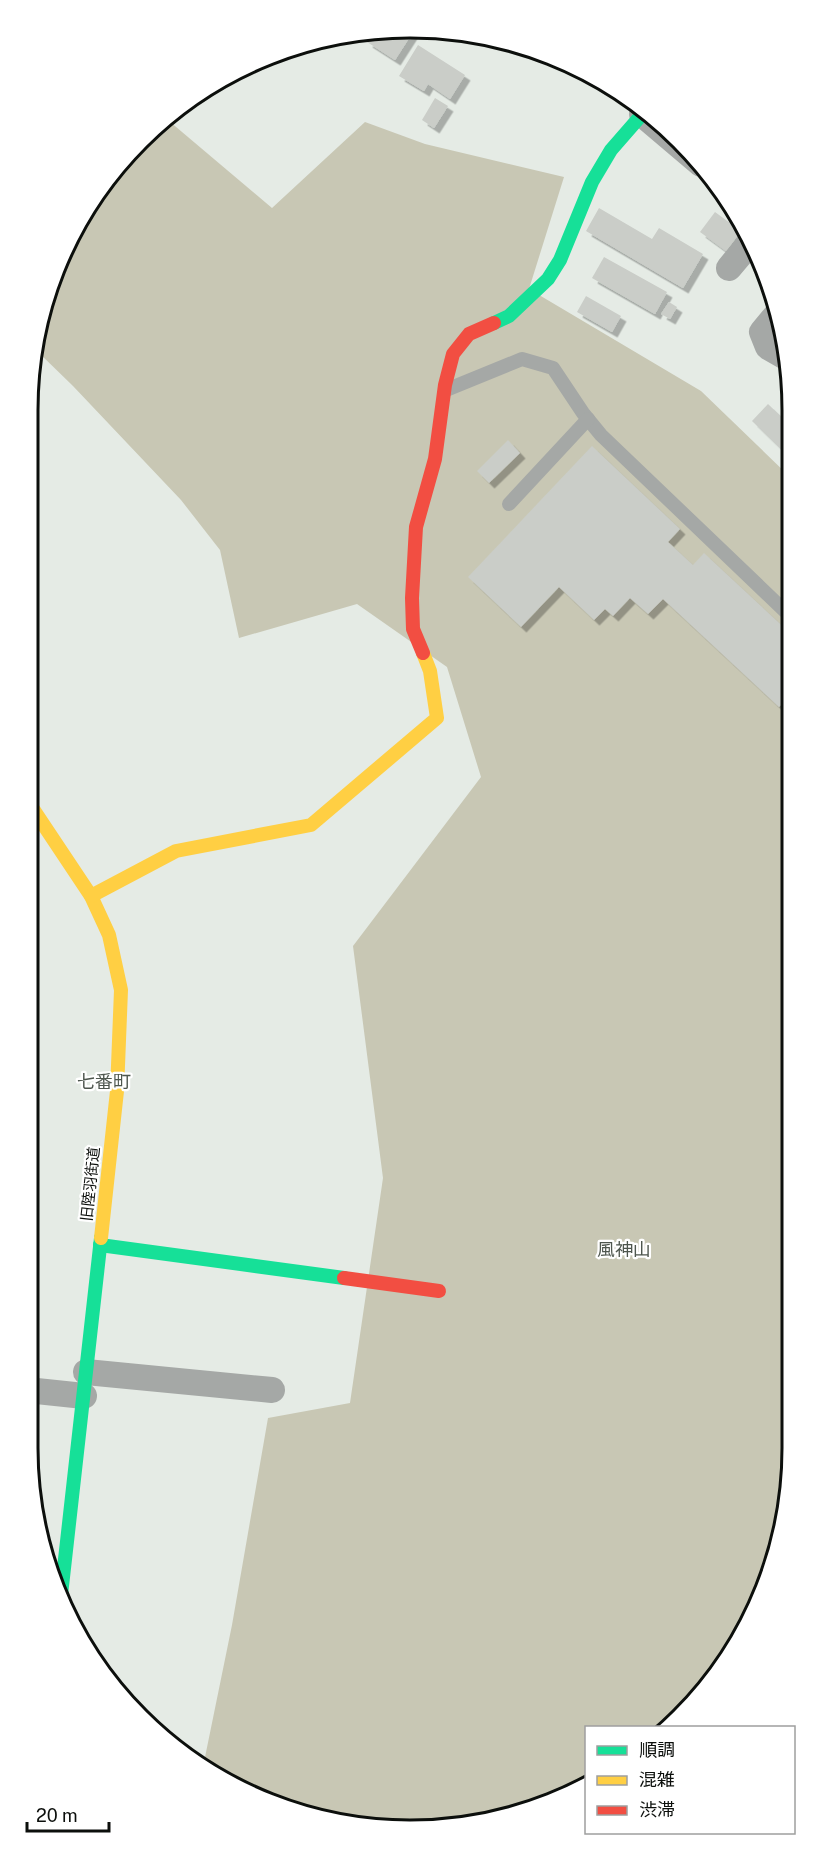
<svg xmlns="http://www.w3.org/2000/svg" width="819" height="1858" font-family="'Public Sans','Noto Sans JP',sans-serif">
	<style>
		.forest { fill: #c8c7b4 }
		.building { fill: #cacdc8; filter: url(#shadow) }
		.lines { fill: none; stroke-linecap: round; stroke-linejoin: round }
		.lane { stroke: #a5a8a6; stroke-width: 14 }
		.street { stroke: #a5a8a6; stroke-width: 26 }
		.fast { stroke: #16e098; stroke-width: 14 }
		.slow { stroke: #ffcf43; stroke-width: 14 }
		.jam { stroke: #f24e42; stroke-width: 14 }
		.labels { text-anchor: middle; dominant-baseline: central; stroke-width: 4.5; stroke-linejoin: round; paint-order: stroke }
		.street-label { font-size: 15px; fill: #0c0f0c; stroke: #fff }
		.quarter-label { font-size: 18px; fill: #4e564e; stroke: #fff }
		.rim { fill: none; stroke: #0c0f0c; stroke-width: 3 }
	</style>
	<defs>
		<filter id="shadow"><feDropShadow dx="5.5" dy="5.5" stdDeviation="0" flood-color="#0004"/></filter>
	</defs>
	<rect width="100%" height="100%" fill="#e5ebe5"/>
	<!-- forest -->
	<path class="forest" d="M169,121L272,208L365,122L425,144L564,177L529,289L701,391L789,476L792,1448L772,1572L697,1700L664,1727L586,1728V1785L460,1828L335,1824L219,1780L203,1767L232,1625L268,1418L350,1403L383,1178L353,946L481,777L447,667L357,604L239,638L220,550L181,500L73,386L37,351L47,286L122,157Z"/>
	<!-- building -->
	<g class="building">
		<path d="M385,28L413,32L395,60L367,42L374,31Z"/>
		<path d="M418,45L465,75L450,99L428,84L424,91L399,76Z"/>
		<path d="M435,98L448,106L434,128L422,120Z"/>
		<path d="M599,208L652,239L659,228L703,254L683,288L586,231Z"/>
		<path d="M715,212L741,231L726,251L700,232Z"/>
		<path d="M604,257L667,292L655,314L592,278Z"/>
		<path d="M586,296L621,316L612,332L577,312Z"/>
		<path d="M669,302L677,307L670,319L661,314Z"/>
		<path d="M768,404L789,424V457L752,421Z"/>
		<path d="M508,440L520,453L489,483L477,471Z"/>
		<path d="M592,446L680,529L668,542L693,565L704,553L790,633V696L779,707L663,599L648,614L630,598L613,616L605,609L594,620L559,587L521,627L468,577Z"/>
	</g>
	<g class="lines">
		<!-- lane -->
		<g class="lane">
			<path d="M446,390L522,359L553,368L583,413L601,435L789,615"/>
			<path d="M509,504L588,419"/>
		</g>
		<!-- street -->
		<g class="street">
			<path d="M642,114L701,164"/>
			<path d="M729,268L750,243"/>
			<path d="M777,314L762,332L768,347L789,359"/>
			<path d="M86,1372L272,1390"/>
			<path d="M27,1390L84,1396"/>
		</g>
		<!-- fast -->
		<g class="fast">
			<path d="M494,323L509,316L548,279L560,260L592,182L611,150L645,111"/>
			<path d="M100,1245L344,1278"/>
			<path d="M61,1595L101,1238"/>
		</g>
		<!-- slow -->
		<g class="slow">
			<path d="M27,800L91,896L109,935L121,990L117,1091L101,1238"/>
			<path d="M91,896L176,851L311,825L437,718L430,671L423,653"/>
		</g>
		<!-- jam -->
		<g class="jam">
			<path d="M423,653L413,629L412,598L416,527L435,459L445,385L453,354L469,334L494,323"/>
			<path d="M344,1278L439,1291"/>
		</g>
	</g>
	<g class="labels">
		<!-- street labels -->
		<g class="street-label">
			<text transform="translate(90 1184) rotate(-84)">旧陸羽街道</text>
		</g>
		<!-- quarter labels -->
		<g class="quarter-label">
			<text x="104" y="1081">七番町</text>
			<text x="624" y="1249">風神山</text>
		</g>
	</g>
	<!-- crop -->
	<path d="M0 0H819V1858H0ZM410 38H410A372 372 0 0 1 782 410V1448A372 372 0 0 1 410 1820H410A372 372 0 0 1 38 1448V410A372 372 0 0 1 410 38Z" fill="#fff" fill-rule="evenodd"/>
	<path class="rim" d="M410 38H410A372 372 0 0 1 782 410V1448A372 372 0 0 1 410 1820H410A372 372 0 0 1 38 1448V410A372 372 0 0 1 410 38Z"/>
	<!-- legend -->
	<rect x="585" y="1726" width="210" height="108" fill="#ffffff" stroke="#9e9f9e" stroke-width="1.5"/>
	<rect x="597" y="1746" width="30" height="9" fill="#16e098" stroke="#9e9f9e" stroke-width="1.5"/>
	<text x="639" y="1756" font-size="18" fill="#0c0f0c">順調</text>
	<rect x="597" y="1776" width="30" height="9" fill="#ffcf43" stroke="#9e9f9e" stroke-width="1.5"/>
	<text x="639" y="1786" font-size="18" fill="#0c0f0c">混雑</text>
	<rect x="597" y="1806" width="30" height="9" fill="#f24e42" stroke="#9e9f9e" stroke-width="1.5"/>
	<text x="639" y="1816" font-size="18" fill="#0c0f0c">渋滞</text>
	<!-- scale -->
	<path d="M27 1822v9h82v-9" fill="none" stroke="#0c0f0c" stroke-width="3"/>
	<text x="36" y="1822" font-size="18" fill="#0c0f0c" stroke="#ffffff" stroke-width="4.5" paint-order="stroke">20 m</text>
</svg>
